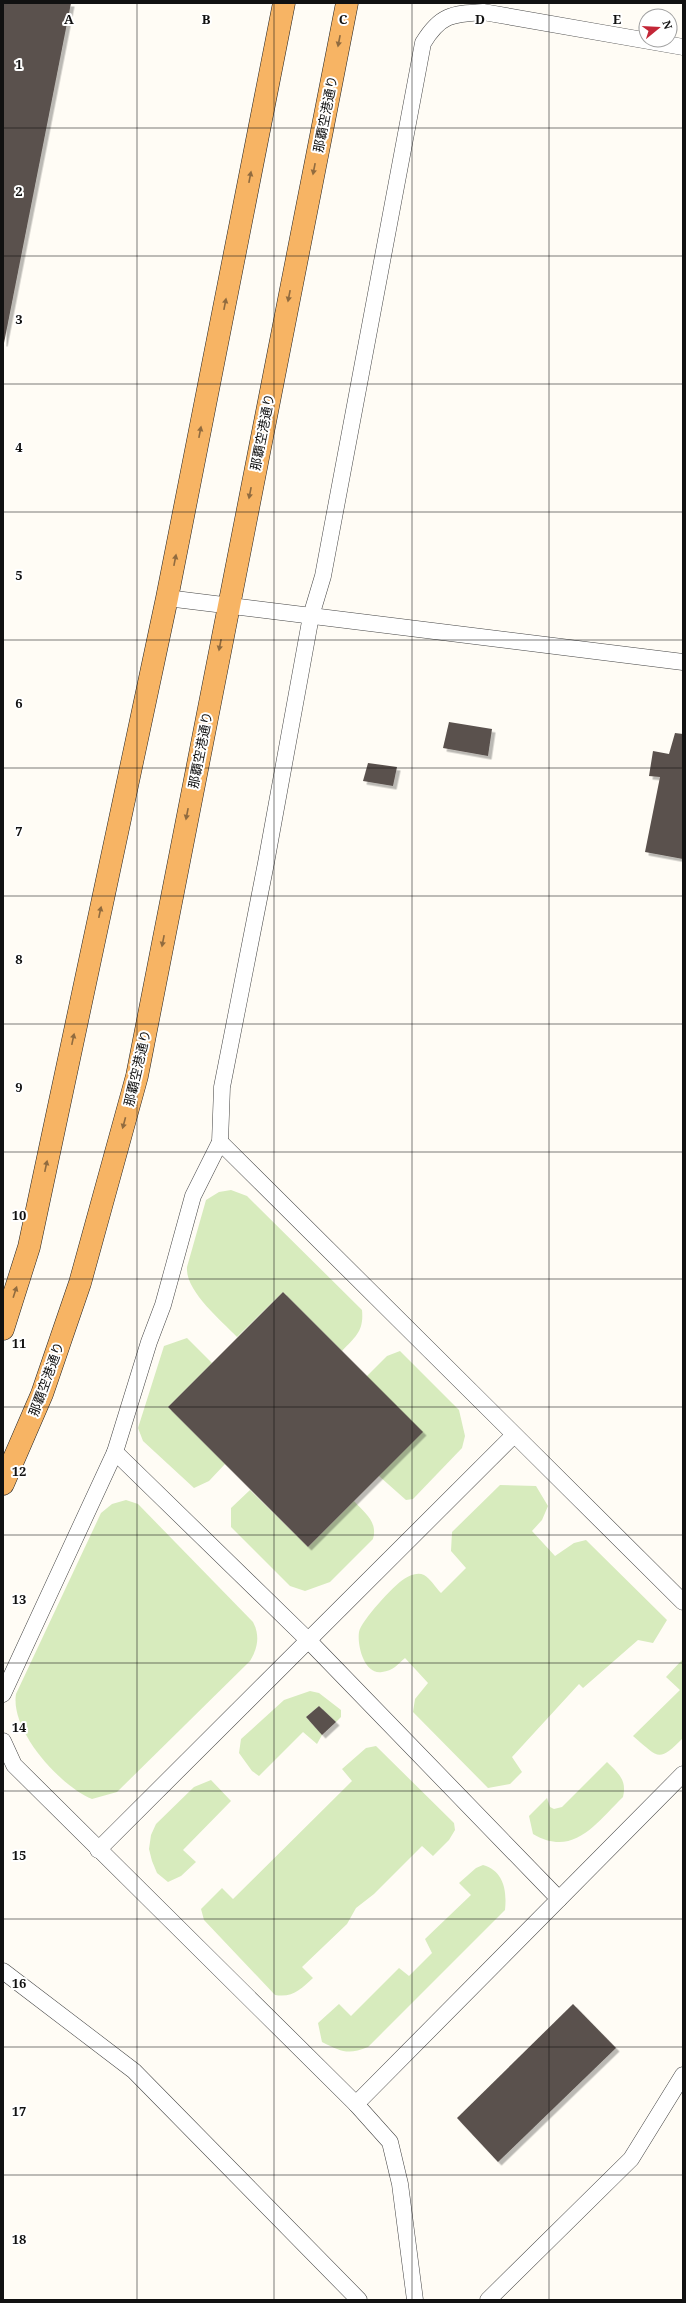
<svg xmlns="http://www.w3.org/2000/svg" width="686" height="2303" font-family="'Noto Serif','Noto Sans JP',serif">
	<style>
		.green { fill: #d7ebbd }
		.building { fill: #5a514d; filter: url(#shadow) }
		.lines { fill: none; stroke-linecap: round; stroke-linejoin: round }
		.service-casing { stroke: #444; stroke-width: 17 }
		.trunk-casing { stroke: #222; stroke-width: 23 }
		.service { stroke: #fff; stroke-width: 16 }
		.trunk { stroke: #f7b464; stroke-width: 22 }
		.oneway { fill: #906b3f }
		.grid { fill: none; stroke: #111; stroke-width: 1; stroke-opacity: 0.55 }
		.labels { text-anchor: middle; dominant-baseline: central; stroke-width: 4; stroke-linejoin: round; paint-order: stroke }
		.street-label { font-size: 13px; fill: #111; stroke: #fff }
		.grid-label { font-size: 13px; text-anchor: middle; font-weight: bold; fill: #111; stroke: #fff; stroke-width: 4; stroke-linejoin: round; paint-order: stroke }
	</style>
	<defs>
		<filter id="shadow"><feDropShadow dx="3.5" dy="3.5" stdDeviation="0" flood-color="#0004"/></filter>
	</defs>
	<rect width="100%" height="100%" fill="#fffcf5"/>
	<!-- green -->
	<g class="green">
		<path d="M231,1190L247,1196L362,1310C364,1331 356,1336 342,1351L283,1292L237,1337C221,1320 185,1291 187,1267L206,1200L219,1192Z"/>
		<path d="M187,1338L212,1363L168,1407L225,1464L209,1481L194,1488L143,1441L138,1428L164,1346Z"/>
		<path d="M400,1351L459,1410L465,1436L462,1448L413,1499L406,1500L379,1476L367,1376L387,1356Z"/>
		<path d="M500,1485L536,1486L548,1506L542,1520L532,1531L555,1556L574,1543L586,1540L667,1620L653,1643L638,1640L583,1688L579,1684L512,1757L522,1772L510,1784L488,1788L413,1712L415,1699L428,1683L405,1658C398,1664 393,1671 382,1672C364,1675 357,1645 359,1632C361,1621 394,1585 404,1579C410,1575 418,1572 424,1575C430,1578 436,1588 441,1593L466,1568L451,1551L452,1532Z"/>
		<path d="M250,1490L308,1547L354,1501C365,1513 378,1522 373,1539L330,1582L305,1591L290,1586L231,1527V1508Z"/>
		<path d="M126,1500L138,1504L253,1622C260,1635 258,1648 250,1661L117,1792L92,1799C60,1786 10,1731 16,1694L101,1513L112,1504Z"/>
		<path d="M683,1659V1738C658,1763 659,1758 633,1736L680,1690L666,1677Z"/>
		<path d="M310,1691L319,1693L341,1710V1717L336,1722L319,1706L306,1717L322,1735L317,1744L303,1732L259,1776L252,1771L239,1753L241,1739L284,1700Z"/>
		<path d="M376,1746L454,1823L455,1830L449,1840L433,1856L422,1846L374,1894L356,1908L347,1924L302,1967L313,1978C301,1989 293,1998 275,1995L204,1920L201,1909L222,1888L233,1899L352,1781L342,1769L366,1748Z"/>
		<path d="M607,1762C619,1774 627,1780 623,1797C596,1823 574,1858 533,1834L529,1816L547,1798L550,1807L554,1809L562,1807Z"/>
		<path d="M211,1780L231,1801L183,1850L196,1862L181,1876L168,1882L157,1873L152,1861L149,1849L151,1835L156,1824L194,1787Z"/>
		<path d="M483,1865C504,1871 507,1891 505,1910L368,2047C348,2055 342,2052 322,2042L318,2023L339,2004L351,2016L399,1968L409,1976L432,1953L425,1939L471,1895L459,1883L476,1868Z"/>
	</g>
	<!-- building -->
	<g class="building">
		<path d="M3,3H71L4,343H3Z"/>
		<path d="M449,722L492,729L488,756L443,748Z"/>
		<path d="M675,733L683,734V859L645,852L660,777L649,776L653,751L669,754Z"/>
		<path d="M368,763L397,767L393,786L363,781Z"/>
		<path d="M283,1292L423,1432L308,1547L168,1407Z"/>
		<path d="M319,1706L336,1722L322,1735L306,1717Z"/>
		<path d="M573,2004L616,2048L498,2162L457,2118Z"/>
	</g>
	<g class="lines">
		<!-- service casing -->
		<g class="service-casing">
			<g id="service">
				<path d="M167,598L683,662"/>
				<path d="M220,1142L683,1602"/>
				<path d="M115,1452L308,1640L559,1899"/>
				<path d="M3,1694L115,1452L149,1342L163,1305L193,1196L220,1142L222,1087L266,863L311,616L323,576L423,43C440,15 451,14 483,12L683,47"/>
				<path d="M3,1741L14,1765L356,2104L390,2142L400,2184L415,2300"/>
				<path d="M98,1850L514,1435"/>
				<path d="M3,1971L134,2071L359,2300"/>
				<path d="M356,2104L683,1774"/>
				<path d="M488,2300L631,2159L683,2075"/>
			</g>
		</g>
		<!-- trunk casing -->
		<g class="trunk-casing">
			<g id="trunk">
				<path d="M3,1329L29,1247L167,598L284,3"/>
				<path d="M3,1484L42,1394L80,1283L137,1076L347,3"/>
			</g>
		</g>
		<!-- service -->
		<use href="#service" class="service"/>
		<!-- trunk -->
		<use href="#trunk" class="trunk"/>
	</g>
	<!-- one-way arrows -->
	<defs><path id="oneway-solid" d="M-6-.8H1V-3.2L6.5 0L1 3.2V.8H-6Z"/></defs>
	<g class="oneway">
		<use href="#oneway-solid" transform="translate(339 41) rotate(101)"/>
		<use href="#oneway-solid" transform="translate(314 169) rotate(101)"/>
		<use href="#oneway-solid" transform="translate(250 177) rotate(-79)"/>
		<use href="#oneway-solid" transform="translate(289 296) rotate(101)"/>
		<use href="#oneway-solid" transform="translate(225 304) rotate(-79)"/>
		<use href="#oneway-solid" transform="translate(200 432) rotate(-79)"/>
		<use href="#oneway-solid" transform="translate(250 493) rotate(101)"/>
		<use href="#oneway-solid" transform="translate(175 560) rotate(-79)"/>
		<use href="#oneway-solid" transform="translate(220 645) rotate(101)"/>
		<use href="#oneway-solid" transform="translate(187 814) rotate(101)"/>
		<use href="#oneway-solid" transform="translate(100 912) rotate(-78)"/>
		<use href="#oneway-solid" transform="translate(163 941) rotate(101)"/>
		<use href="#oneway-solid" transform="translate(73 1039) rotate(-78)"/>
		<use href="#oneway-solid" transform="translate(124 1123) rotate(105)"/>
		<use href="#oneway-solid" transform="translate(46 1166) rotate(-78)"/>
		<use href="#oneway-solid" transform="translate(15 1292) rotate(-72)"/>
	</g>
	<!-- grid -->
	<path class="grid" d="M137,3V2300M274,3V2300M412,3V2300M549,3V2300M3,128H683M3,256H683M3,384H683M3,512H683M3,640H683M3,768H683M3,896H683M3,1024H683M3,1152H683M3,1279H683M3,1407H683M3,1535H683M3,1663H683M3,1791H683M3,1919H683M3,2047H683M3,2175H683"/>
	<g class="labels">
		<!-- street labels -->
		<g class="street-label">
			<text transform="translate(325 114) rotate(-79)">那覇空港通り</text>
			<text transform="translate(262 432) rotate(-79)">那覇空港通り</text>
			<text transform="translate(200 750) rotate(-79)">那覇空港通り</text>
			<text transform="translate(137 1068) rotate(-77)">那覇空港通り</text>
			<text transform="translate(46 1379) rotate(-70)">那覇空港通り</text>
		</g>
	</g>
	<g class="grid-label">
		<text x="69" y="24">A</text>
		<text x="206" y="24">B</text>
		<text x="343" y="24">C</text>
		<text x="480" y="24">D</text>
		<text x="617" y="24">E</text>
		<text x="19" y="69">1</text>
		<text x="19" y="196">2</text>
		<text x="19" y="324">3</text>
		<text x="19" y="452">4</text>
		<text x="19" y="580">5</text>
		<text x="19" y="708">6</text>
		<text x="19" y="836">7</text>
		<text x="19" y="964">8</text>
		<text x="19" y="1092">9</text>
		<text x="19" y="1220">10</text>
		<text x="19" y="1348">11</text>
		<text x="19" y="1476">12</text>
		<text x="19" y="1604">13</text>
		<text x="19" y="1732">14</text>
		<text x="19" y="1860">15</text>
		<text x="19" y="1988">16</text>
		<text x="19" y="2116">17</text>
		<text x="19" y="2244">18</text>
	</g>
	<!-- border -->
	<rect width="686" height="2303" fill="none" stroke="#111111" stroke-width="8"/>
	<!-- north arrow -->
	<g transform="translate(658 28) rotate(72)"><circle r="19" fill="#ffffff" stroke="#a0a0a0"/>
	<path d="M0-3L7 15L0 10L-7 15Z" fill="#c32637"/>
	<text y="-6" font-size="11" font-weight="bold" text-anchor="middle" fill="#111111">N</text>
	</g>
</svg>
